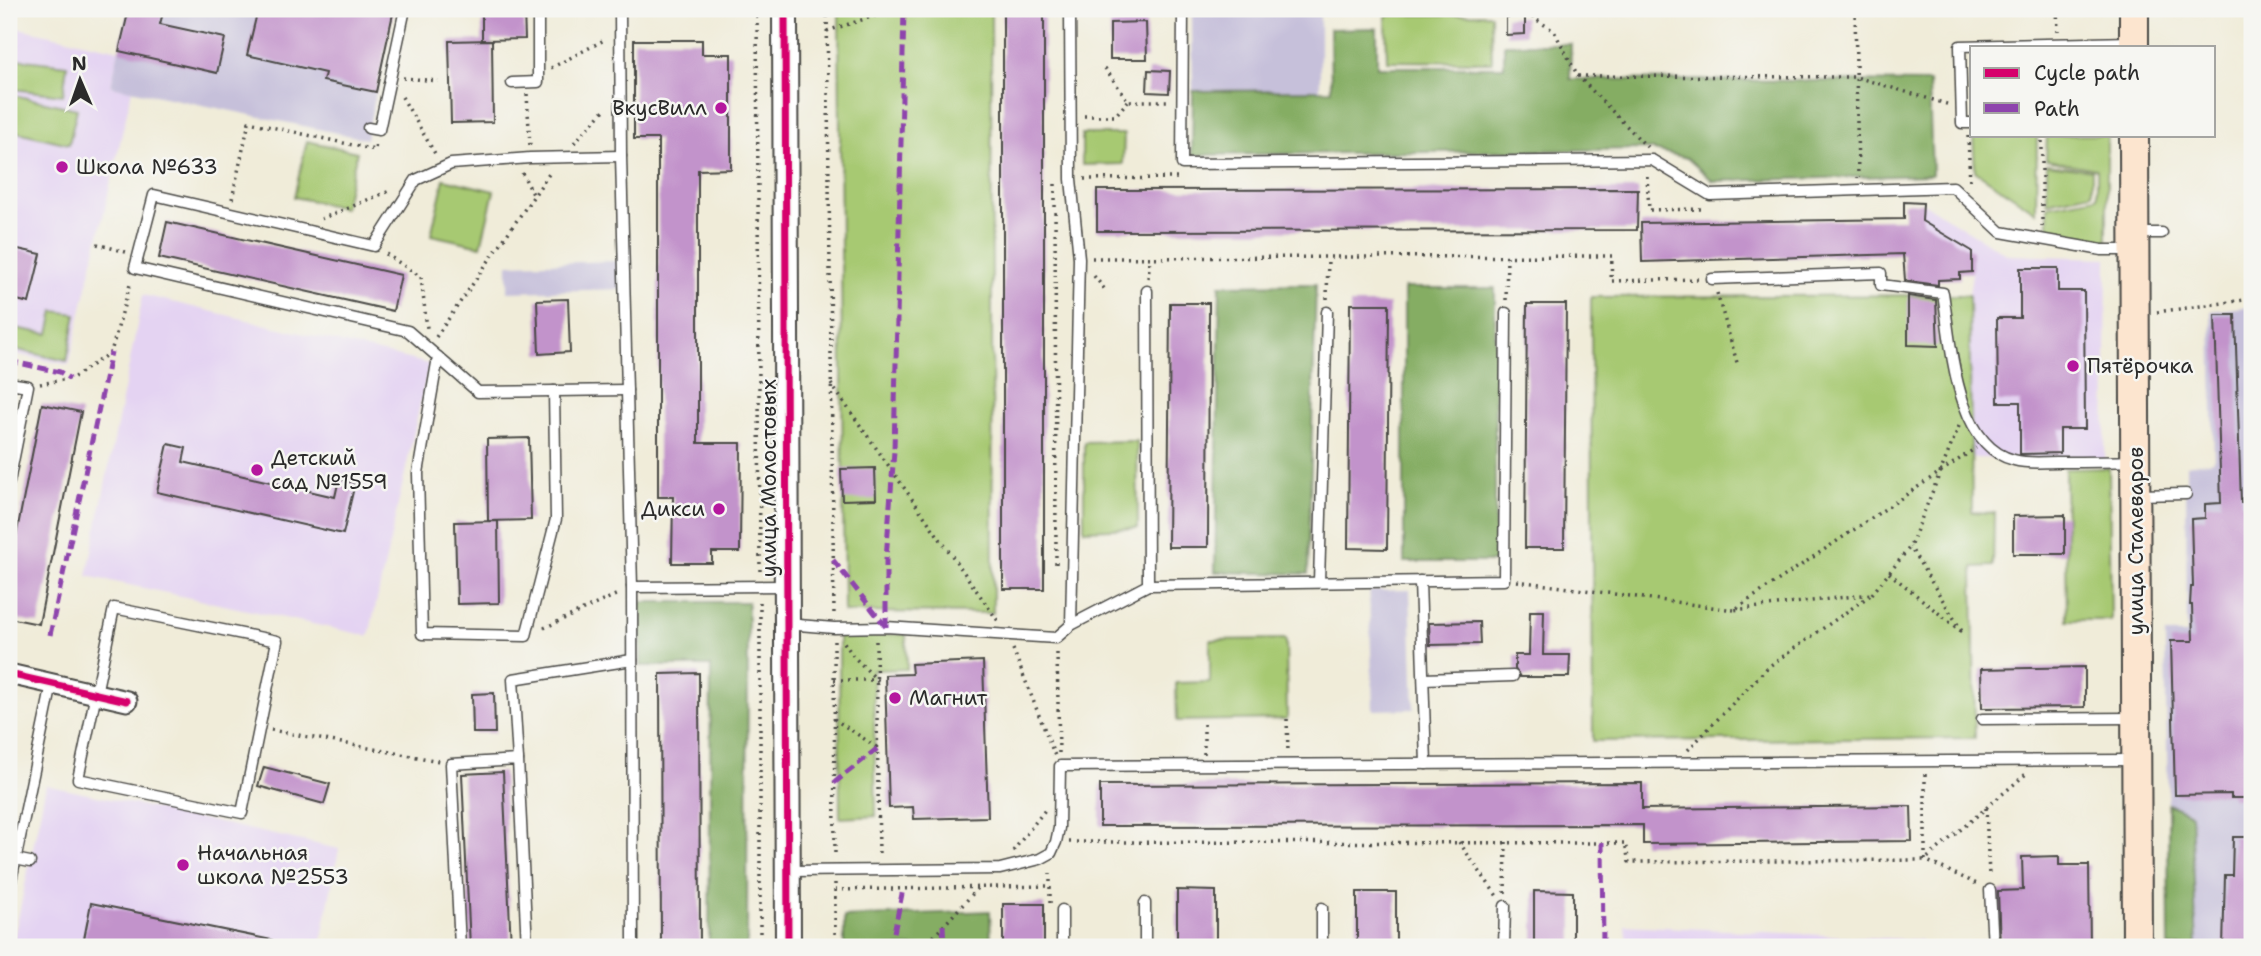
<svg xmlns="http://www.w3.org/2000/svg" width="2261" height="956" font-family="'Shantell Sans',sans-serif">
	<style>
		.built { fill: #e4d3f2 }
		.industrial { fill: #c6c0da }
		.green { fill: #a7c972; stroke: #697a4e; stroke-width: 2 }
		.forest { fill: #85ad64; stroke: #586c48; stroke-width: 2 }
		.building { fill: #c293cb }
		.lines { fill: none; stroke-linecap: round; stroke-linejoin: round }
		.service-casing { stroke: #494845; stroke-width: 13 }
		.minor-casing { stroke: #494845; stroke-width: 23 }
		.tertiary-casing { stroke: #494845; stroke-width: 28 }
		.secondary-casing { stroke: #494845; stroke-width: 32 }
		.path { stroke: #494845; stroke-width: 3.5; stroke-dasharray: 2 5; stroke-linecap: butt }
		.service { stroke: #fff; stroke-width: 10 }
		.minor { stroke: #fff; stroke-width: 19 }
		.tertiary { stroke: #fff; stroke-width: 24 }
		.secondary { stroke: #fce5cf; stroke-width: 28 }
		.quiet { stroke: #8e44ad; stroke-width: 5; stroke-dasharray: 10 5; stroke-linecap: butt }
		.cycleway-casing { stroke: #f6f6f2; stroke-width: 11 }
		.cycleway { stroke: #d6006c; stroke-width: 7 }
		.poi-dot { fill: #b5179e; stroke: #f6f6f2; stroke-width: 2.5 }
		.labels { text-anchor: middle; dominant-baseline: central; stroke-width: 5; stroke-linejoin: round; paint-order: stroke }
		.poi-label { font-size: 21px; fill: #2b2b2b; stroke: #f6f6f2; text-anchor: start }
		.street-label { font-size: 21px; fill: #2b2b2b; stroke: #f6f6f2 }
	</style>
	<rect width="100%" height="100%" fill="#f6f6f2"/>
	<filter id="ink" filterUnits="userSpaceOnUse"><feTurbulence type="fractalNoise" baseFrequency=".0143" numOctaves="2"/><feDisplacementMap in="SourceGraphic" scale="14" xChannelSelector="R" yChannelSelector="G"/><feConvolveMatrix kernelMatrix="1 2 1 2 8 2 1 2 1" color-interpolation-filters="sRGB"/></filter>
	<filter id="wash" filterUnits="userSpaceOnUse"><feTurbulence type="fractalNoise" baseFrequency=".00686" numOctaves="4" result="noise"/><feDisplacementMap in="SourceGraphic" scale="28" xChannelSelector="R" yChannelSelector="G"/><feGaussianBlur stdDeviation="1.57" result="paint"/><feColorMatrix in="noise" values="0 0 0 0 0 0 0 0 0 0 0 0 0 0 0 0 0 1.4 0 .05"/><feComposite in="paint" operator="in"/></filter>
	<g filter="url(#wash)">
		<rect width="100%" height="100%" fill="#f0ecd9"/>
		<!-- built -->
		<g class="built">
			<path d="M9,26L119,50L111,86L132,90L69,365L9,353Z"/>
			<path d="M1904,202L1923,203L2008,255L2107,258L2105,459L1971,458L1969,295L1972,273H1960V279L1905,280Z"/>
			<path d="M143,295L429,364L369,636L87,576Z"/>
			<path d="M46,785L339,849L320,947H12Z"/>
			<path d="M1625,925L1921,940V947H1627Z"/>
		</g>
		<!-- industrial -->
		<g class="industrial">
			<path d="M128,9H394L366,139L111,86Z"/>
			<path d="M1320,12V90L1193,91L1192,13Z"/>
			<path d="M624,261V289L508,292V264Z"/>
			<path d="M2252,306V947H2197L2191,814L2168,804L2165,634H2187L2186,465L2214,461L2211,311Z"/>
			<path d="M1410,590L1414,709L1373,710L1369,591Z"/>
		</g>
		<!-- green -->
		<g class="green">
			<path d="M839,9H991L993,613L844,612Z"/>
			<path d="M1491,14L1492,62L1387,61L1386,15Z"/>
			<path d="M16,59L67,65L63,95L13,89Z"/>
			<path d="M9,94L77,109L69,144L9,130Z"/>
			<path d="M1082,134H1124L1123,164L1082,165Z"/>
			<path d="M1973,135H2037L2036,212L1975,171Z"/>
			<path d="M2047,135H2107V245L2048,234V206L2097,197V169L2046,160Z"/>
			<path d="M307,141L357,152L344,208L294,197Z"/>
			<path d="M2047,164L2092,170V193L2047,202Z"/>
			<path d="M444,179L494,191L481,246L431,235Z"/>
			<path d="M1969,295L1972,512L1994,513L1993,566L1973,567L1975,738L1593,741L1591,297Z"/>
			<path d="M54,311L76,314L67,361L9,348V327L49,334Z"/>
			<path d="M1137,441L1138,528L1084,530V442Z"/>
			<path d="M2109,468L2111,620H2067L2065,469Z"/>
			<path d="M906,634L907,669L873,670L876,816L840,818L839,635Z"/>
			<path d="M1286,639L1287,719L1177,721L1176,683L1210,682V640Z"/>
		</g>
		<!-- forest -->
		<g class="forest">
			<path d="M1377,28V67H1504V44H1571L1570,79L1929,82L1932,175L1713,181L1687,158L1650,149L1192,155L1193,91L1331,90L1330,29Z"/>
			<path d="M1316,284L1308,574L1215,572L1220,285Z"/>
			<rect x="1404" y="288" width="91" height="274"/>
			<path d="M641,602H748L747,947H709L711,666H641Z"/>
			<path d="M2168,804L2191,814L2197,947H2169Z"/>
			<path d="M990,911L991,947H844V917Z"/>
		</g>
		<g id="blocks">
			<!-- building -->
			<g class="building">
				<path d="M129,9H164L160,24L225,38L217,73L119,51Z"/>
				<path d="M258,9H394L376,92L323,81L325,73L247,55Z"/>
				<path d="M482,9H524L525,39L482,40Z"/>
				<rect x="1003" y="9" width="41" height="580"/>
				<path d="M1506,17H1525V34L1506,35Z"/>
				<path d="M1146,22L1147,59H1110V23Z"/>
				<path d="M492,40L493,122L451,123L449,41Z"/>
				<path d="M634,40H702V54H731V169L698,170V443H741L740,552H712V563H672L673,497H658V139H634Z"/>
				<path d="M1148,70L1170,71L1169,93L1147,92Z"/>
				<path d="M1638,189L1637,230L1097,231V190Z"/>
				<path d="M1904,202L1923,203L1922,221L1972,251V272L1960,273V279L1938,280V285L1908,281L1905,280L1903,254L1642,262L1641,223L1904,219Z"/>
				<path d="M167,222L401,275L393,311L159,258Z"/>
				<path d="M9,247L41,254L29,303L9,298Z"/>
				<path d="M2020,268H2058V291H2084L2085,429H2060V453L2020,454V402H1998L1997,318H2020Z"/>
				<path d="M1908,296L1936,300L1938,346L1908,345Z"/>
				<path d="M568,299L570,352L539,354L537,300Z"/>
				<path d="M1170,303H1209L1208,547H1168Z"/>
				<path d="M1350,304H1389L1387,549L1348,548Z"/>
				<path d="M1527,304H1566L1564,548H1525Z"/>
				<path d="M2215,315H2235L2241,503H2252V798H2231V794L2175,795L2171,641H2193L2192,605H2190L2191,587H2193L2191,519L2205,518V504L2221,503Z"/>
				<path d="M42,404L81,412L39,624L9,618V572Z"/>
				<path d="M529,438L531,520L488,521L487,439Z"/>
				<path d="M168,444L186,448L183,462L335,497L339,479L355,483L343,534L157,492Z"/>
				<path d="M875,468L876,499L842,500L841,469Z"/>
				<path d="M2065,515V554H2013V516Z"/>
				<path d="M498,521L499,603L457,604L455,522Z"/>
				<path d="M1530,611H1544L1543,655H1570L1569,677H1520L1515,669V655H1529Z"/>
				<path d="M1479,622L1480,644L1430,645L1429,623Z"/>
				<path d="M983,661L988,817L914,819L913,807L889,808L885,675L912,674L911,664Z"/>
				<path d="M2085,667V707L1982,708L1981,669Z"/>
				<path d="M699,673L700,947H661L660,674Z"/>
				<path d="M494,693L495,733H473L472,694Z"/>
				<path d="M264,767L330,784L324,804L258,786Z"/>
				<path d="M503,772L511,947H470L462,774Z"/>
				<path d="M1642,783V809L1911,806L1912,841L1643,844V825L1100,826V785Z"/>
				<path d="M2233,837H2252V947H2223L2225,875H2232Z"/>
				<path d="M2059,856V865H2089L2090,947H2000L1998,891L2023,890L2022,857Z"/>
				<path d="M1177,890L1216,891V947H1177Z"/>
				<path d="M1534,891L1573,892V947H1534Z"/>
				<rect x="1357" y="892" width="39" height="55"/>
				<path d="M91,903L272,940V947H99L83,944Z"/>
				<rect x="1003" y="904" width="41" height="43"/>
			</g>
		</g>
	</g>
	<g filter="url(#ink)">
		<use href="#blocks" fill-opacity="0" stroke="#494845" stroke-width="2"/>
		<g class="lines">
			<!-- service casing -->
			<g class="service-casing">
				<g id="service">
					<path d="M620,9L621,156L632,587L633,947"/>
					<path d="M1183,9L1182,164L1652,160L1710,195L1953,187L2001,232L2102,250H2134"/>
					<path d="M512,83L538,82V9"/>
					<path d="M1972,123H1962L1960,46L2130,42"/>
					<path d="M368,128L379,130L405,9"/>
					<path d="M621,156L530,158L451,164L416,180L374,246L154,195L135,268L408,331L478,392L627,390"/>
					<path d="M2138,233H2162"/>
					<path d="M1712,279L1881,273V285L1943,293C1951,342 1955,446 2014,460C2028,464 2043,462 2057,462C2082,462 2107,462 2132,461"/>
					<path d="M438,357L418,473L422,634L526,636L556,519L554,391"/>
					<path d="M9,383L28,386L9,482"/>
					<path d="M2137,495L2186,494"/>
					<path d="M1420,581L1426,764"/>
					<path d="M1319,582L1327,312"/>
					<path d="M1148,585L1504,580L1506,313"/>
					<path d="M632,587L786,586"/>
					<path d="M114,608L277,641L242,813L78,779Z"/>
					<path d="M787,624L834,628L886,627L1056,638L1071,625L1079,258L1071,179L1070,9"/>
					<path d="M1071,625L1148,585L1147,291"/>
					<path d="M1424,679L1513,676"/>
					<path d="M1982,719L2132,718"/>
					<path d="M518,760L513,679L632,660"/>
					<path d="M15,859L30,862"/>
					<path d="M789,871L1000,869L1040,859L1051,853L1056,842L1059,828L1060,766L2133,760"/>
					<path d="M9,890L52,684"/>
					<path d="M1990,890L1993,947"/>
					<path d="M460,947L451,764L518,760L527,947"/>
					<path d="M1062,947V910"/>
					<path d="M1145,947V903"/>
					<path d="M1322,947V908"/>
					<path d="M1504,947L1505,906"/>
				</g>
			</g>
			<!-- minor casing -->
			<g class="minor-casing">
				<path id="minor" d="M9,674L127,701"/>
			</g>
			<!-- tertiary casing -->
			<g class="tertiary-casing">
				<path id="tertiary" d="M785,9L788,947"/>
			</g>
			<!-- secondary casing -->
			<g class="secondary-casing">
				<g id="secondary">
					<path d="M2134,9V47"/>
					<path d="M2134,135L2137,947"/>
				</g>
			</g>
			<!-- path -->
			<g class="path">
				<path d="M757,9L760,574"/>
				<path d="M827,9L834,616"/>
				<path d="M1520,9L1554,31L1578,76L1647,147"/>
				<path d="M1855,9L1858,178"/>
				<path d="M2057,9L2058,31"/>
				<path d="M827,31L896,9"/>
				<path d="M551,68L606,39"/>
				<path d="M1105,68L1128,101H1170"/>
				<path d="M1578,76L1856,77L1950,105"/>
				<path d="M403,78L438,81"/>
				<path d="M527,94L530,146"/>
				<path d="M402,97L437,157"/>
				<path d="M1084,116H1115L1128,101"/>
				<path d="M1968,136L1970,184"/>
				<path d="M574,143L606,108"/>
				<path d="M522,173L534,196"/>
				<path d="M1647,176L1649,210L1704,209"/>
				<path d="M1084,179L1178,178"/>
				<path d="M1055,184L1056,564"/>
				<path d="M232,199L249,122L375,150L376,142"/>
				<path d="M321,219L392,190"/>
				<path d="M2042,227V135"/>
				<path d="M97,244L126,252"/>
				<path d="M386,254L421,277L427,328"/>
				<path d="M1092,258L1612,256L1611,281L1699,279"/>
				<path d="M1094,276L1106,291"/>
				<path d="M1148,278L1150,258"/>
				<path d="M1717,293L1738,366"/>
				<path d="M1327,299L1328,257"/>
				<path d="M1506,300L1507,256"/>
				<path d="M2157,312L2252,299"/>
				<path d="M436,337L551,171"/>
				<path d="M40,384L73,378L111,352L131,281"/>
				<path d="M831,384L998,621"/>
				<path d="M1889,573L1963,633L1910,547"/>
				<path d="M1517,581L1734,610"/>
				<path d="M1872,594L1910,547L1959,426"/>
				<path d="M544,628L620,593"/>
				<path d="M834,641L835,858"/>
				<path d="M876,641L879,857"/>
				<path d="M1013,649L1055,756"/>
				<path d="M1057,653L1059,753"/>
				<path d="M834,680H877L854,657L843,641"/>
				<path d="M834,719L878,748"/>
				<path d="M1287,719L1288,752"/>
				<path d="M271,730L439,761"/>
				<path d="M1688,750L1768,667L1872,594L1734,610L1976,448"/>
				<path d="M1204,754V721"/>
				<path d="M1925,774V860L1977,884"/>
				<path d="M1986,808L1989,876"/>
				<path d="M1069,842L1625,843L1629,862L1925,860L2026,774"/>
				<path d="M1459,842L1497,896"/>
				<path d="M1013,851L1045,810"/>
				<path d="M835,883V947"/>
				<path d="M835,890L1050,886"/>
				<path d="M1505,893L1506,842"/>
				<path d="M1050,903V869"/>
				<path d="M760,947V599"/>
				<path d="M924,947L979,887"/>
			</g>
			<!-- service -->
			<use href="#service" class="service"/>
			<!-- minor -->
			<use href="#minor" class="minor"/>
			<!-- tertiary -->
			<use href="#tertiary" class="tertiary"/>
			<!-- secondary -->
			<use href="#secondary" class="secondary"/>
			<!-- quiet -->
			<g class="quiet">
				<path d="M9,361L60,372L70,379"/>
				<path d="M833,560L886,627"/>
				<path d="M886,627V559L894,451L904,9"/>
				<path d="M50,635L111,352"/>
				<path d="M834,783L878,748"/>
				<path d="M1602,842L1603,947"/>
				<path d="M943,925L944,947"/>
				<path d="M891,947L903,889"/>
			</g>
			<!-- cycleway casing -->
			<g class="cycleway-casing">
				<g id="cycleway">
					<path d="M785,9L788,947"/>
					<path d="M9,674L127,701"/>
				</g>
			</g>
			<!-- cycleway -->
			<use href="#cycleway" class="cycleway"/>
		</g>
	</g>
	<!-- markers -->
	<g class="poi-dot">
		<circle cx="721" cy="108" r="7"/>
		<circle cx="62" cy="167" r="7"/>
		<circle cx="2073" cy="366" r="7"/>
		<circle cx="257" cy="470" r="7"/>
		<circle cx="719" cy="509" r="7"/>
		<circle cx="895" cy="698" r="7"/>
		<circle cx="183" cy="865" r="7"/>
	</g>
	<g class="labels">
		<!-- poi labels -->
		<g class="poi-label">
			<text x="707" y="108" text-anchor="end">ВкусВилл</text>
			<text x="76" y="167">Школа №633</text>
			<text x="2087" y="366">Пятёрочка</text>
			<text x="271" y="458">Детский<tspan x="271" dy="24">сад №1559</tspan></text>
			<text x="705" y="509" text-anchor="end">Дикси</text>
			<text x="909" y="698">Магнит</text>
			<text x="197" y="853">Начальная<tspan x="197" dy="24">школа №2553</tspan></text>
		</g>
		<!-- street labels -->
		<g class="street-label">
			<text transform="translate(769 478) rotate(-90)">улица Молостовых</text>
			<text transform="translate(2136 541) rotate(-90)">улица Сталеваров</text>
		</g>
	</g>
	<!-- margin -->
	<rect width="2261" height="956" fill="none" stroke="#f6f6f2" stroke-width="35"/>
	<!-- legend -->
	<rect x="1970" y="46" width="245" height="91" fill="#f6f6f2" stroke="#a5a5a2" stroke-width="2"/>
	<rect x="1984" y="68" width="35" height="10" fill="#d6006c" stroke="#a5a5a2" stroke-width="2"/>
	<text x="2034" y="80" font-size="21" fill="#2b2b2b">Cycle path</text>
	<rect x="1984" y="103" width="35" height="10" fill="#8e44ad" stroke="#a5a5a2" stroke-width="2"/>
	<text x="2034" y="116" font-size="21" fill="#2b2b2b">Path</text>
	<!-- north arrow -->
	<g transform="translate(80 80) rotate(358)" stroke="#f6f6f2" stroke-width="5" paint-order="stroke">
	<path d="M0-5L12 26L0 18L-12 26Z" fill="#2b2b2b"/>
	<text y="-10" font-size="19" font-weight="bold" text-anchor="middle" fill="#2b2b2b">N</text>
	</g>
</svg>
